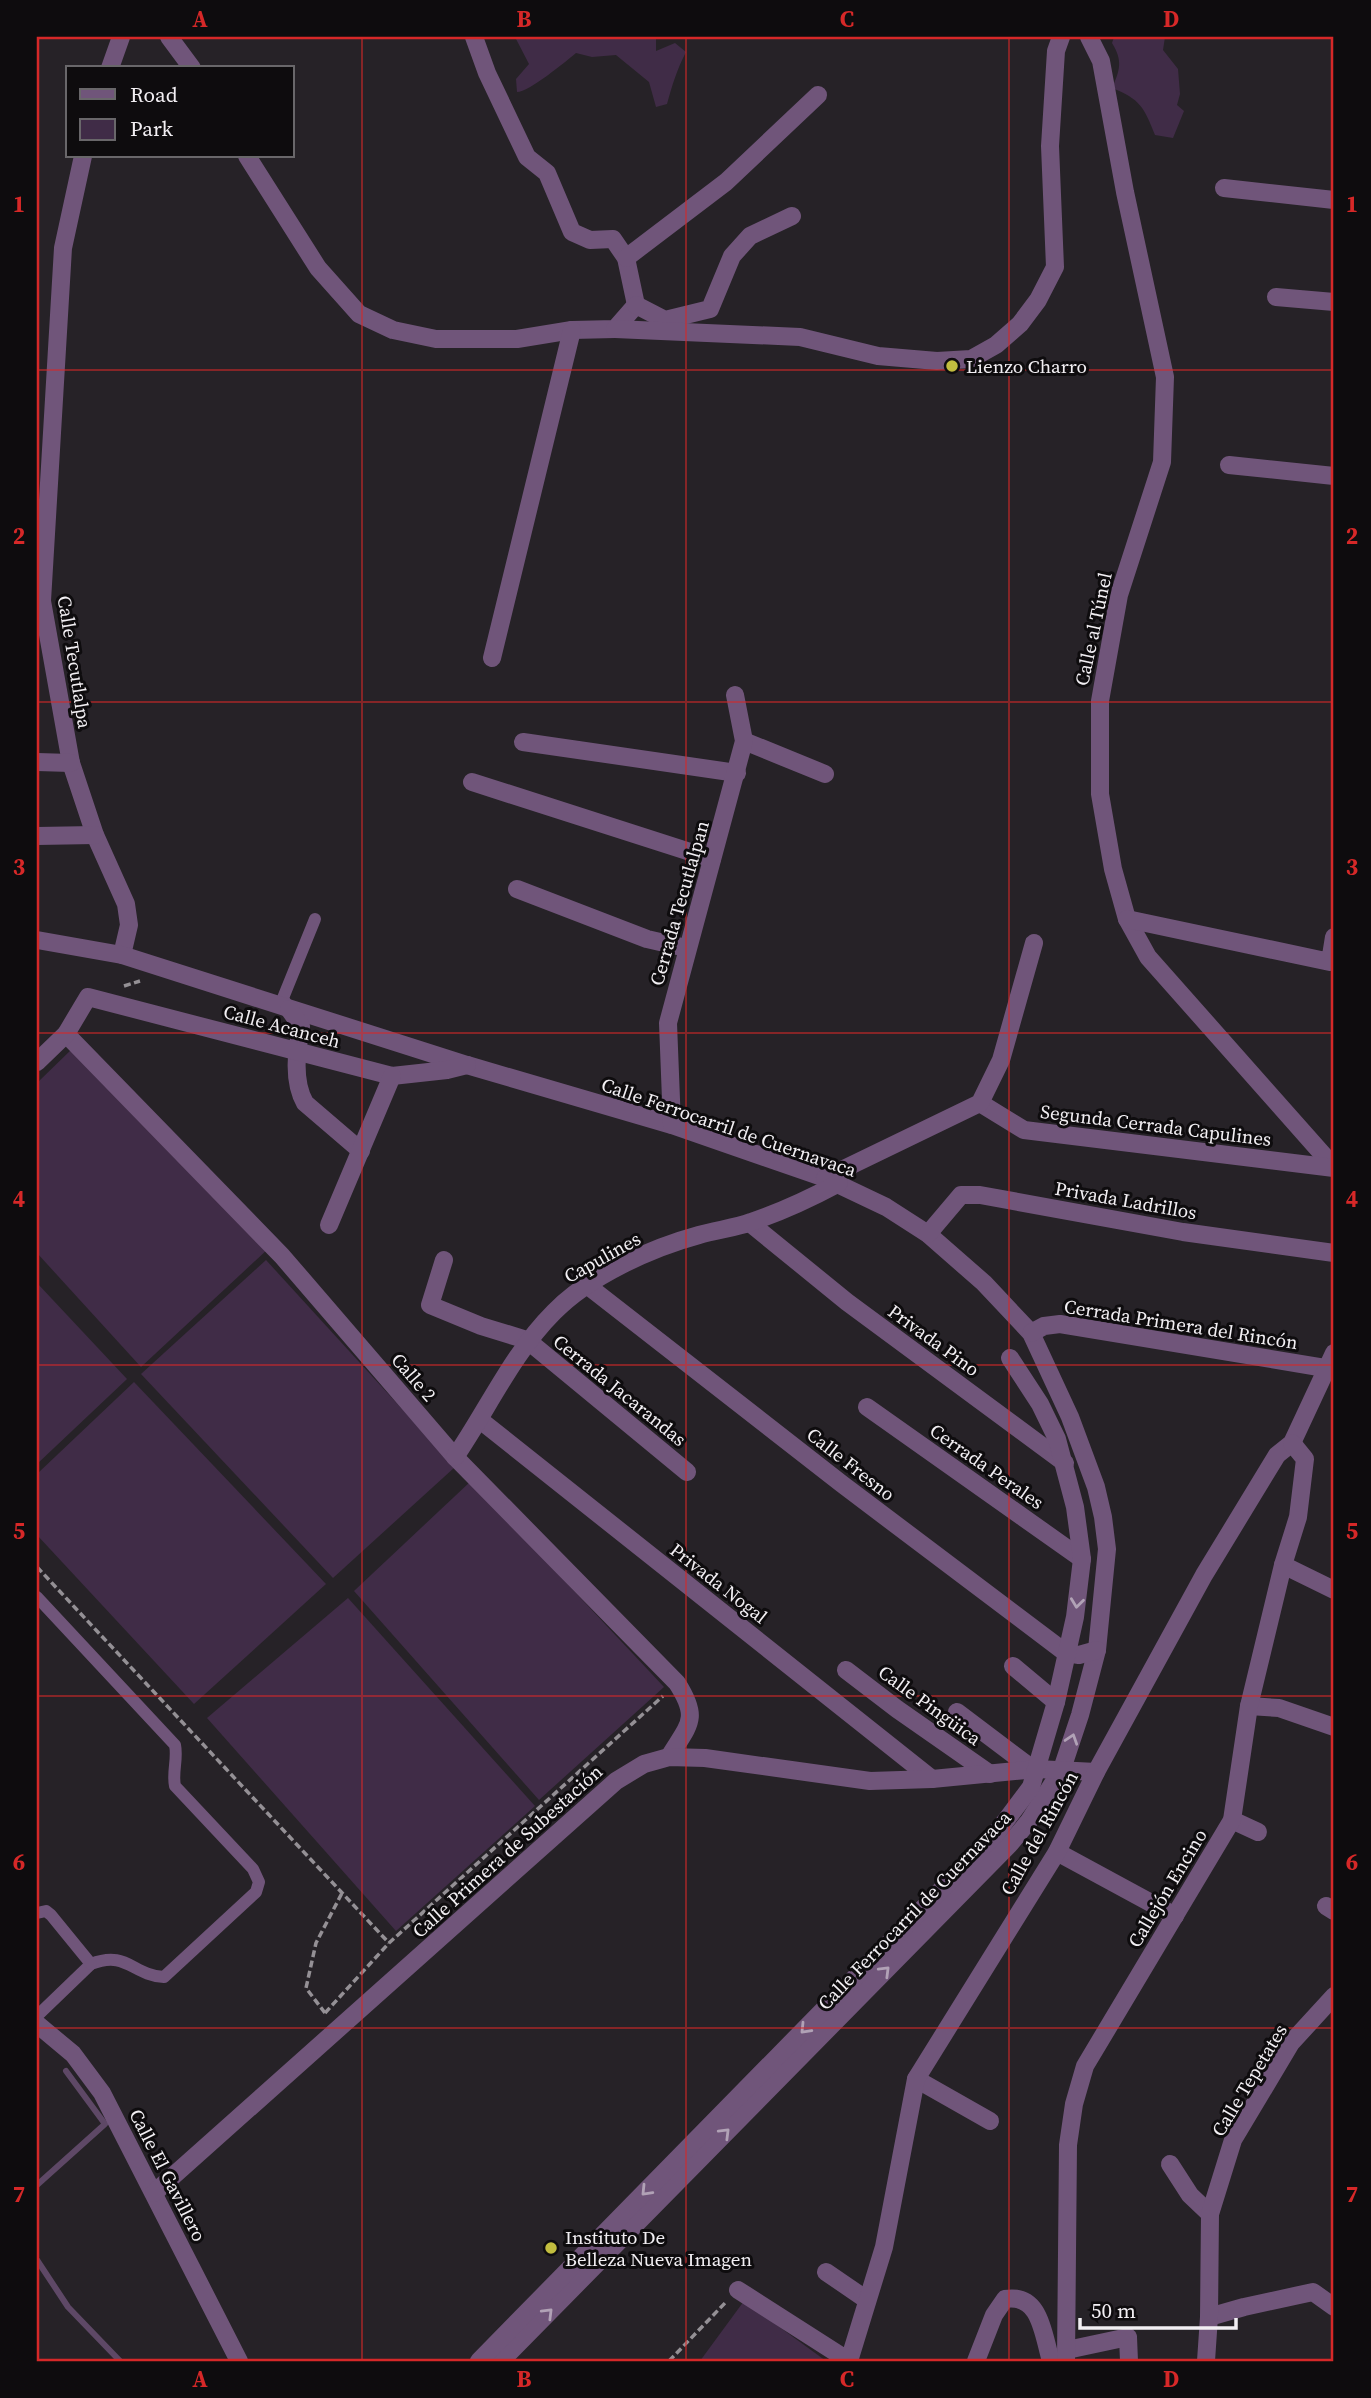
<svg xmlns="http://www.w3.org/2000/svg" width="1371" height="2398" font-family="'Source Serif 4',serif">
	<style>
		.green { fill: #402c47 }
		.lines { fill: none; stroke-linecap: round; stroke-linejoin: round }
		.stream { stroke: #5e4866; stroke-width: 6 }
		.path { stroke: #949095; stroke-width: 3.5; stroke-dasharray: 7 3.5; stroke-linecap: butt }
		.lane { stroke: #70557a; stroke-width: 12 }
		.street { stroke: #70557a; stroke-width: 18 }
		.oneway { stroke: #b1a2b6 }
		.grid { fill: none; stroke: #d62828; stroke-width: 2; stroke-opacity: 0.55 }
		.poi-dot { fill: #c2bd3f; stroke: #0e0c0e; stroke-width: 2.5 }
		.labels { text-anchor: middle; dominant-baseline: central; stroke-width: 6; stroke-linejoin: round; paint-order: stroke }
		.poi-label { font-size: 19px; fill: #f2eff3; stroke: #0e0c0e; text-anchor: start }
		.street-label { font-size: 19px; fill: #f2eff3; stroke: #0e0c0e }
		.neatline { fill: none; stroke: #d62828; stroke-width: 2.5 }
		.grid-label { font-size: 23px; text-anchor: middle; font-weight: bold; fill: #d62828 }
	</style>
	<rect width="100%" height="100%" fill="#262227"/>
	<!-- green -->
	<g class="green">
		<path d="M515,37H665L656,39V51L675,43L686,52C676,72 673,83 667,104L656,107L649,82L616,55L592,57L576,53C565,62 529,92 517,92L516,79L529,64Z"/>
		<path d="M1114,37H1165L1163,50L1178,69L1180,94L1177,105L1184,111L1173,138L1155,135C1144,107 1140,99 1112,88C1120,70 1123,61 1112,43Z"/>
		<path d="M74,1047L269,1248L141,1367L37,1253V1083Z"/>
		<path d="M266,1260L455,1467L333,1578L141,1374Z"/>
		<path d="M37,1283L127,1379L37,1464Z"/>
		<path d="M134,1382L326,1584L194,1704L37,1535V1474Z"/>
		<path d="M471,1481L664,1687L539,1800L354,1591Z"/>
		<path d="M348,1598L535,1806L396,1931L207,1718Z"/>
		<path d="M744,2301L826,2361H700Z"/>
	</g>
	<g class="lines">
		<!-- stream -->
		<g class="stream">
			<path d="M37,2185L105,2124L66,2071"/>
			<path d="M37,2260L68,2307L120,2361"/>
		</g>
		<!-- path -->
		<g class="path">
			<path d="M124,986L140,981"/>
			<path d="M37,1567L389,1943"/>
			<path d="M325,2013L389,1943L663,1696"/>
			<path d="M325,2013L306,1988L316,1943L342,1893"/>
			<path d="M669,2361L726,2302"/>
		</g>
		<!-- lane -->
		<g class="lane">
			<path d="M289,1009L283,998L315,919"/>
			<path d="M37,1597L175,1745C178,1759 172,1772 175,1786L253,1869L259,1882L256,1892L164,1977C132,1975 127,1950 91,1964L37,2016"/>
			<path d="M37,1913L46,1911L51,1915L91,1964"/>
		</g>
		<!-- street -->
		<g class="street">
			<path d="M169,37L192,68"/>
			<path d="M474,37L487,73L527,157L547,173L572,232L590,240L613,239L626,258L636,305"/>
			<path d="M1089,37L1101,61L1125,192L1165,377L1162,462L1119,595L1100,701V794L1113,869L1127,919L1148,957L1334,1167"/>
			<path d="M110,68L121,37"/>
			<path d="M83,156L63,248L42,601L71,763L95,835L126,904L129,925L122,955"/>
			<path d="M247,156L318,268L359,314L393,330L436,339H517L572,330L615,329L636,305"/>
			<path d="M1224,188L1334,200"/>
			<path d="M626,258L726,182L818,95"/>
			<path d="M1276,297L1334,302"/>
			<path d="M636,305L665,320L710,309L732,256L750,236L792,216"/>
			<path d="M615,329L800,337L878,356L937,361L971,359L996,345L1020,324L1038,300L1055,267L1050,146L1056,51L1061,37"/>
			<path d="M1229,465L1334,476"/>
			<path d="M492,658L572,330"/>
			<path d="M744,741L825,774"/>
			<path d="M523,742L737,773"/>
			<path d="M37,762L71,763"/>
			<path d="M472,782L712,859"/>
			<path d="M37,836L95,835"/>
			<path d="M517,889L647,939L686,948"/>
			<path d="M1127,919L1330,962L1334,937"/>
			<path d="M37,940L122,955L467,1065L672,1125L825,1178L886,1207L928,1234L984,1283L1031,1333L1070,1417L1096,1487L1103,1517L1107,1549L1097,1650L1080,1715L1062,1769L1029,1821L1009,1845L501,2361"/>
			<path d="M289,1009L301,1026C297,1050 292,1080 305,1103L361,1151"/>
			<path d="M66,1034L282,1256L455,1457L677,1683C700,1719 689,1724 669,1757"/>
			<path d="M37,1062L66,1034L88,997L392,1076L447,1070L467,1065"/>
			<path d="M980,1103L1024,1130L1334,1168"/>
			<path d="M672,1125L668,1023L744,741L735,695"/>
			<path d="M825,1178L980,1103L1001,1060L1034,943"/>
			<path d="M750,1223L847,1302L1065,1463"/>
			<path d="M329,1225L392,1076"/>
			<path d="M928,1234L961,1195H980L1183,1232L1334,1253"/>
			<path d="M444,1260L430,1305L481,1326L527,1340L687,1472"/>
			<path d="M588,1286L842,1484L1066,1653L1079,1655L1097,1650"/>
			<path d="M1031,1333L1044,1326L1060,1324L1325,1368"/>
			<path d="M867,1407L1082,1559"/>
			<path d="M480,1420L932,1779"/>
			<path d="M455,1457C488,1409 512,1354 554,1312C589,1276 651,1248 699,1235C716,1230 735,1228 751,1222C781,1212 811,1198 839,1183"/>
			<path d="M1283,1565L1334,1590"/>
			<path d="M1013,1666L1056,1702"/>
			<path d="M846,1670L897,1709L990,1774"/>
			<path d="M1249,1706L1279,1708L1334,1727"/>
			<path d="M957,1712L1034,1770"/>
			<path d="M1232,1820L1258,1832"/>
			<path d="M1057,1852L1175,1916"/>
			<path d="M1326,1906L1334,1911"/>
			<path d="M37,2024L73,2054L102,2093L239,2361"/>
			<path d="M916,2079L990,2121"/>
			<path d="M1170,2164L1190,2195L1210,2214"/>
			<path d="M154,2193L616,1781L644,1764L669,1757L705,1758L870,1781L932,1779L1037,1769L1096,1772"/>
			<path d="M826,2272L867,2300"/>
			<path d="M738,2290L849,2361L884,2247L916,2079L1057,1852L1096,1772L1204,1575L1277,1455L1292,1443L1334,1353"/>
			<path d="M1209,2317L1244,2307L1313,2292L1334,2307"/>
			<path d="M1067,2350L1128,2337L1129,2361"/>
			<path d="M479,2361L995,1835L1031,1787L1056,1702L1075,1617L1082,1559L1075,1507L1057,1439L1040,1404L1010,1358"/>
			<path d="M976,2361L994,2315L1005,2299C1041,2293 1043,2335 1051,2361"/>
			<path d="M1066,2361L1068,2145L1074,2104L1085,2066L1232,1820L1249,1706L1283,1565L1298,1517L1305,1459L1292,1443"/>
			<path d="M1206,2361L1209,2317L1210,2214L1233,2140L1291,2043L1334,1996"/>
		</g>
	</g>
	<!-- one-way arrows -->
	<defs><path id="oneway-chevron" d="M-2-3.5L2.5 0L-2 3.5" fill="none" stroke-width="1.6" stroke-linecap="round" stroke-linejoin="round" transform="scale(1.75)"/></defs>
	<g class="oneway">
		<use href="#oneway-chevron" transform="translate(1077 1603) rotate(97)"/>
		<use href="#oneway-chevron" transform="translate(1072 1739) rotate(-72)"/>
		<use href="#oneway-chevron" transform="translate(885 1971) rotate(-45)"/>
		<use href="#oneway-chevron" transform="translate(805 2029) rotate(134)"/>
		<use href="#oneway-chevron" transform="translate(725 2133) rotate(-45)"/>
		<use href="#oneway-chevron" transform="translate(646 2191) rotate(134)"/>
		<use href="#oneway-chevron" transform="translate(548 2313) rotate(-45)"/>
	</g>
	<!-- grid -->
	<path class="grid" d="M362,37V2361M686,37V2361M1009,37V2361M37,370H1334M37,702H1334M37,1033H1334M37,1365H1334M37,1696H1334M37,2028H1334"/>
	<!-- markers -->
	<g class="poi-dot">
		<circle cx="952" cy="366" r="7"/>
		<circle cx="551" cy="2248" r="7"/>
	</g>
	<g class="labels">
		<!-- poi labels -->
		<g class="poi-label">
			<text x="966" y="366">Lienzo Charro</text>
			<text x="565" y="2237">Instituto De<tspan x="565" dy="22">Belleza Nueva Imagen</tspan></text>
		</g>
		<!-- street labels -->
		<g class="street-label">
			<text transform="translate(1093 629) rotate(-78)">Calle al Túnel</text>
			<text transform="translate(75 662) rotate(81)">Calle Tecutlalpa</text>
			<text transform="translate(679 903) rotate(-74)">Cerrada Tecutlalpan</text>
			<text transform="translate(282 1026) rotate(15)">Calle Acanceh</text>
			<text transform="translate(1156 1125) rotate(7)">Segunda Cerrada Capulines</text>
			<text transform="translate(729 1127) rotate(19)">Calle Ferrocarril de Cuernavaca</text>
			<text transform="translate(1126 1200) rotate(10)">Privada Ladrillos</text>
			<text transform="translate(602 1257) rotate(-29)">Capulines</text>
			<text transform="translate(1181 1324) rotate(9)">Cerrada Primera del Rincón</text>
			<text transform="translate(934 1340) rotate(36)">Privada Pino</text>
			<text transform="translate(414 1377) rotate(49)">Calle 2</text>
			<text transform="translate(620 1390) rotate(39)">Cerrada Jacarandas</text>
			<text transform="translate(851 1464) rotate(38)">Calle Fresno</text>
			<text transform="translate(987 1466) rotate(35)">Cerrada Perales</text>
			<text transform="translate(719 1583) rotate(38)">Privada Nogal</text>
			<text transform="translate(930 1705) rotate(36)">Calle Pingüica</text>
			<text transform="translate(1039 1833) rotate(-61)">Calle del Rincón</text>
			<text transform="translate(507 1851) rotate(-42)">Calle Primera de Subestación</text>
			<text transform="translate(1167 1888) rotate(-59)">Callejón Encino</text>
			<text transform="translate(914 1910) rotate(-46)">Calle Ferrocarril de Cuernavaca</text>
			<text transform="translate(1249 2080) rotate(-59)">Calle Tepetates</text>
			<text transform="translate(168 2175) rotate(63)">Calle El Gavillero</text>
		</g>
	</g>
	<!-- border -->
	<rect width="1371" height="2398" fill="none" stroke="#0e0c0e" stroke-width="77"/>
	<!-- legend -->
	<rect x="66" y="66" width="228" height="91" fill="#0e0c0e" stroke="#69676a" stroke-width="2"/>
	<rect x="80" y="89" width="35" height="10" fill="#70557a" stroke="#69676a" stroke-width="2"/>
	<text x="130" y="102" font-size="21" fill="#f2eff3">Road</text>
	<rect x="80" y="119" width="35" height="21" fill="#402c47" stroke="#69676a" stroke-width="2"/>
	<text x="130" y="136" font-size="21" fill="#f2eff3">Park</text>
	<!-- scale -->
	<path d="M1080 2318v10h156v-10" fill="none" stroke="#f2eff3" stroke-width="3.5"/>
	<text x="1091" y="2318" font-size="21" fill="#f2eff3" stroke="#0e0c0e" stroke-width="5" paint-order="stroke">50 m</text>
	<rect x="38" y="38" width="1294" height="2322" class="neatline"/>
	<g class="grid-label">
		<text x="200" y="27">A</text>
		<text x="524" y="27">B</text>
		<text x="847" y="27">C</text>
		<text x="1171" y="27">D</text>
		<text x="19" y="212">1</text>
		<text x="1352" y="212">1</text>
		<text x="19" y="544">2</text>
		<text x="1352" y="544">2</text>
		<text x="19" y="875">3</text>
		<text x="1352" y="875">3</text>
		<text x="19" y="1207">4</text>
		<text x="1352" y="1207">4</text>
		<text x="19" y="1539">5</text>
		<text x="1352" y="1539">5</text>
		<text x="19" y="1870">6</text>
		<text x="1352" y="1870">6</text>
		<text x="19" y="2202">7</text>
		<text x="1352" y="2202">7</text>
		<text x="200" y="2387">A</text>
		<text x="524" y="2387">B</text>
		<text x="847" y="2387">C</text>
		<text x="1171" y="2387">D</text>
	</g>
</svg>
